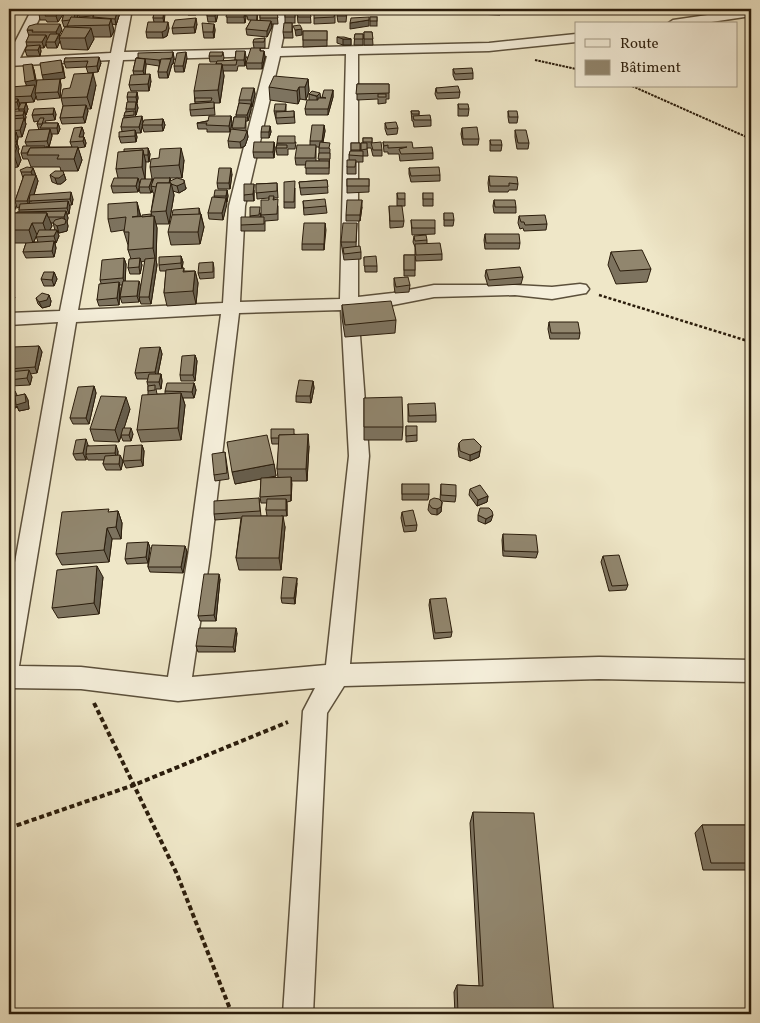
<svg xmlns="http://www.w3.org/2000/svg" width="760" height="1023" font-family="Vollkorn,serif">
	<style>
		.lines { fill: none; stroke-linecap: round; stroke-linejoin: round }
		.street-casing { stroke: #5c503b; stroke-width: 3 }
		.path-far2 { stroke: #2b1d0c; stroke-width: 2; stroke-dasharray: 2.5 1; stroke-linecap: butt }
		.path-far1 { stroke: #2b1d0c; stroke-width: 2.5; stroke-dasharray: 3 2; stroke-linecap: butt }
		.path { stroke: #2b1d0c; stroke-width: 4; stroke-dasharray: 5 3; stroke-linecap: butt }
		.street { fill: #f5efdb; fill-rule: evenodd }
		.wall { fill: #7d735f; stroke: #2b1d0c; fill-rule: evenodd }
		.shaded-wall { fill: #665e4d; stroke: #2b1d0c }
		.building { fill: #91866e; stroke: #2b1d0c }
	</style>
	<rect width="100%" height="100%" fill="#efe7c8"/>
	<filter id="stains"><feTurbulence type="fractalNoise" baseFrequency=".004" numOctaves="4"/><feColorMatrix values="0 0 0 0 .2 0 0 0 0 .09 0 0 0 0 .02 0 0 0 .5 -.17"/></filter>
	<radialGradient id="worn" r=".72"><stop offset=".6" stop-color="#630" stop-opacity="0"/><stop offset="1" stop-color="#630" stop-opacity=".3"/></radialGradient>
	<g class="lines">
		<!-- street casing -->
		<g class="street-casing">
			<g id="street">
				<path d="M32,9H44L20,58L111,53L120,9H132L124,52L269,49L277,9H289L281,48L489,43L576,34V42L489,51L358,54V297L393,293L434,285H515L552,287L580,284L586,285L589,289L586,293L552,299L515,295L434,297L393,305L358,309L369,456L350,664L599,657L751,660V682L599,679L344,686L327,713L313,1014H283L303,711L315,688L178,701L81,689L9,688V596L58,322L9,325V313L60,311L110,60L9,66V54ZM346,54L340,299L240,302L245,206L280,56ZM267,56L229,206L223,303L78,310L123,60ZM341,310L349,456L326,665L192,677L210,556L239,313ZM221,314L188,556L168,677L81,667L19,666L76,322Z"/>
				<path d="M749,9H751V16L698,24H667L673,20Z"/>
			</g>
		</g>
		<!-- path-far2 -->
		<g class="path-far2">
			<path d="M535,60L576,69"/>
			<path d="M632,86L751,139"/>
		</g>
		<!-- path-far1 -->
		<path class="path-far1" d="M599,295L751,342"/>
		<!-- path -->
		<g class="path">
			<path d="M94,703L177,874L232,1014"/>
			<path d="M9,828L134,785L288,722"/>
		</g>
		<!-- street -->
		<use href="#street" class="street"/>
	</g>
	<!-- wall -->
	<g class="wall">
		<path d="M9,9H20L17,13H9Z"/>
		<path d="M42,9H95L94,13L96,9H119L120,13L116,25L112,24L114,31L111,37H93L94,39L88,50L62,49L60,41L57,48H47L46,44L44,48H40L41,51L40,56H27L25,50L27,46L26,42L29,36L27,30H62L59,35L60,36L68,27V26L64,27L62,21L64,12L58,22H47L46,20H40L39,14ZM78,10L79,17L93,16V18H77L78,14L77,11Z"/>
		<path d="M155,9H173V10L164,11V22L169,28L167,36L163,38H147L146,32L154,22L153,18Z"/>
		<path d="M178,9H203V10H197L196,15H188L187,10L179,11Z"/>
		<path d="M208,9H237V12H238V9H258L257,20L260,21V13H277L278,24H272V27L267,37L247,35L246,29L251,20H248L247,16H246L245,23H227V11L218,12V14L216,22H208L207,16Z"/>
		<path d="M475,9H500V15L475,14Z"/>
		<path d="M310,12L311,23H298L297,13Z"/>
		<path d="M347,12L346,22H338L337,16Z"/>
		<rect x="285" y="13" width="10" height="10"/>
		<path d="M335,13V23L314,24V18Z"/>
		<rect x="370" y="17" width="7" height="9"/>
		<path d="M292,23L293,38H284L283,32Z"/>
		<path d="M197,24L195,33L173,34L172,28Z"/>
		<path d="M214,24L215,30L214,38H204L203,32Z"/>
		<path d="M303,31H327V46L303,47Z"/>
		<path d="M364,32H372L373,45H364Z"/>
		<path d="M355,34H363V45H354Z"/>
		<path d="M337,37L351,39V45H343L337,43Z"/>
		<path d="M265,38V48H260L261,51H264L265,57L262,69H247L246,63L254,48L253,42Z"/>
		<path d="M236,51L246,57L245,66H238L237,71H223L224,76L220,103H214L215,115L191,116L190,110L195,103L194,91L216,64L217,62H210L209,56L223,52L224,58L223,61L235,60Z"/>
		<path d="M173,52L174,58L173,64H172L168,78H159L158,72L159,66L146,64L145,75L151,81L149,91H131L129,85L134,75L133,71L136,58Z"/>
		<path d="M65,58L101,63L98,72L88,73L86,67L66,68L64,62Z"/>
		<path d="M187,58L184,72H175L174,66Z"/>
		<path d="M32,64L34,70L37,84L63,66L65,78L60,79L61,85L60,98L37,100L36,96L34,102L19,103L20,105L26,103L28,109L26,115H25L26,117L25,121L26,124L22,137H18V138L17,143L19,149L18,151L21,160L18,167L11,168L9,174V119H13L12,116L19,111V109L9,110V90V92L26,86Z"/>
		<path d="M453,69L473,73V79L455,80L453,75Z"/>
		<path d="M308,79L309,91L306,100L300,99L298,104L270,100L269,87Z"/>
		<path d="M357,84H389V99H386V103L378,104V99L357,100Z"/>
		<path d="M96,85L91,109H87L88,111L85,123L62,124L60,118L63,106L61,98L70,88Z"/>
		<path d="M254,88L255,94L252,107H251V110L248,121H246V131H247L248,137L245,146L241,148H229L228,141L233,129L234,117H236V115L239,103V100Z"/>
		<path d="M436,88L460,92L459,98L437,99L435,94Z"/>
		<path d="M333,90V97L328,115H306L305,109L309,100V94L322,98V97Z"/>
		<path d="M137,92L138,98L137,103L138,108L136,115H135L136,116L143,122L163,119L165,125L163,131L144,132L142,126L141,133H136L137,137L136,142L121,143L119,137L122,131L121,127L124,117V116L126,111V109L128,102L127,97Z"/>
		<path d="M286,104V112L294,111L295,123L277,124L274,111Z"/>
		<path d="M458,104L469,109L468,116H458Z"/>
		<path d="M411,111H419V115L431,120V126L414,127L413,121H412Z"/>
		<path d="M508,111L518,117L517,123H509L508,117Z"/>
		<path d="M56,114L55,120L45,121L46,123H58L60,129L58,134H52V136L49,147H46H72L70,142L82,127L84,133L83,137H84L86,143L85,147L78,148L82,160L78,171H61L60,167H31L28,159H23L21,153L27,146L25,142L39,130L37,124L38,121L34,122L32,115Z"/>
		<path d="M231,116L232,123L230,132H207V129H198L197,123Z"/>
		<path d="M385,123L398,128L397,134L387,135L385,129Z"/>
		<path d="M324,125L325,131L323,142L330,149L329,174H306V165H296L295,158L310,145V141ZM316,147H319V161H316Z"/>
		<path d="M270,126L271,132L269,138H261V132Z"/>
		<path d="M462,128L479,139L478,145H463L461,134Z"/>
		<path d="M515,130L529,143L528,149H517L515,137Z"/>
		<path d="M363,138H372V143L382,150V156H373L371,148H367L368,156H363V162H356V174H347V167L349,160V155L351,151V143H360V151H361V143H363Z"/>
		<path d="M490,140L502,145L501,151H490Z"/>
		<path d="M274,142L275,149L274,158H254L253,152Z"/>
		<path d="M296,142L295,149H288V155H277L276,148L277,143Z"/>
		<path d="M383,142L433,153V159L400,161L399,154H388V152H384Z"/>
		<path d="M148,148L150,154L149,162H145V179L152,182L153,179H152L150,167L184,160L182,178H169H170L171,181L186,187V189L179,193L173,191L174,195L169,224H156L157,228L156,260L157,265L151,304H141L139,298V302L122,303L120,297L122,285H119L120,288L119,305L99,306L97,300L101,283L100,280L124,258L126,264L125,281L141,288L145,261L141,262L142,265L140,274H130L128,268L131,259L128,250V245L124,232V230L111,232L108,219L137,202L141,217L152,216L151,212L154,193H153L152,190L151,193H140L139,188L138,192L113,193L111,186L118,178L116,169L124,152Z"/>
		<path d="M33,168L38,181L34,195L73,199L72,205H70V207L69,214H67L68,218L67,222L68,226L67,231L59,233L57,231L59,236L56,243H55L56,248L54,257L26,258L23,252L26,243H9V213H17L19,212V207L17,208L15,201L23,178L21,172ZM51,223H53L55,230H50L52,226ZM36,236L38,242H34Z"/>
		<path d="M409,168L440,175V181L411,182L409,174Z"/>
		<path d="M64,174L66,180L61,184H57L52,182L50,175Z"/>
		<path d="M232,174L230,189H218L217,183Z"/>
		<path d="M489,176L518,184L517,190H509L508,192H489L488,183Z"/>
		<path d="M347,179H369V192L347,193Z"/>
		<path d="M327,180L328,193L301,195L299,182Z"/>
		<path d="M277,183L278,198H274V200L278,206V220L265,221V231H241V225L250,217V216L261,213L260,217H261V215L269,200V198L257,199L256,184Z"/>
		<path d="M295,188V208H284V202Z"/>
		<path d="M227,190L228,196L223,220L209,219L208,213L214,198V196Z"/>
		<path d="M254,190V201H244V195Z"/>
		<path d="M397,193L405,199V206H397Z"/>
		<path d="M423,193L433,199V206H423Z"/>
		<path d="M494,200L516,207V213H494L493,206Z"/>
		<path d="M303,201L326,206L327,213L304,215Z"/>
		<path d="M389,206L404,221L403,227L390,228Z"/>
		<path d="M362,207L360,221H346V215Z"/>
		<path d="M444,213L454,220L453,226H444Z"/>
		<path d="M200,214H201L204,227L200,244L171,245L168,232Z"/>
		<path d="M519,216L547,224L546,230L524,231L523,228L520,229L518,223Z"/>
		<path d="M411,220L435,228V234L412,235Z"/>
		<path d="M325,223L324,250H302V244Z"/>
		<path d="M357,223L356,247L361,252V259L344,260L341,242Z"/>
		<path d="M485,234L520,243L519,249H485L484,240Z"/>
		<path d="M414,236L427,240V244L442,254V260L416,261L415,256V276H404V255H415V247L413,242Z"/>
		<path d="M611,252L651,269L647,282L616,284L608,265Z"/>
		<path d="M181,256L183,262L182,269L184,268V271H195L198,283L196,304L167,306L164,293L166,271H160L159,265Z"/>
		<path d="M364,257L377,266V272H365Z"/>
		<path d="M213,262L214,268V278L200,279L198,273Z"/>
		<path d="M486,270L523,277L521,284L488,286L485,276Z"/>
		<path d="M54,272L57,279L54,286H44L41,279Z"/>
		<path d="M394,278L410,285L409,292L395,293L394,285Z"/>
		<path d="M49,295L51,301L50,306L42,308L38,304L36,298Z"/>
		<path d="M342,305L396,320L395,333L345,337L342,318Z"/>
		<path d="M549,322L580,333L579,339H550L548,329Z"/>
		<path d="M9,343L12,350L39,346L42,352L37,373L30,374L32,377L30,385L10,386L9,383Z"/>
		<path d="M160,347L162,354L158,374H161L162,381L161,389H156L157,394H165V391L194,383L196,390L194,398H183L185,405L181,440L141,442L137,430L148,394V386L147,382L148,379H137L135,373Z"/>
		<path d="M195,355L197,361L195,381H181L180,375Z"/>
		<path d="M313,381L314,388L311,403L296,402V396Z"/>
		<path d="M94,386L96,393L89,424H73L70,418Z"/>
		<path d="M9,392L17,396L25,394L28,400L29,409L19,411L17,406L16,408H9Z"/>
		<path d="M364,398L403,427L402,440H364Z"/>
		<path d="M408,404L436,415V422H408Z"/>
		<path d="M130,409L124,428L133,434L131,441H123L121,436L119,442L94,441L90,429Z"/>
		<path d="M406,426L417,435V441L406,442Z"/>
		<path d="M295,434L309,446L307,481H291V501L287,502V516H281L285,527L281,570H239L236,558L241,518L215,520L214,514L259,498L261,516H267L266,510L267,503H261L260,497L261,479L235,484L274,464L276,476L263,478H278L277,469L279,444H272L271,438Z"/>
		<path d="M459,443L481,446L479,457L470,461L459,457L458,449Z"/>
		<path d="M88,445V446L118,451V455L123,461L121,470H106L103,464L104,460H88L86,456V460H76L73,454Z"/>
		<path d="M142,445L144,451L143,466L126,468L123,461Z"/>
		<path d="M225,452L229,479L215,481L214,475Z"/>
		<path d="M402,484L429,494L428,500H402Z"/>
		<path d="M441,484L456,496L455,502L441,501L442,502L441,512L437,515L431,514L428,510L429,504L440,500Z"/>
		<path d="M470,489L488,496L487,502L477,506L469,495Z"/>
		<path d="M118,511L122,523L121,539H112L109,562L62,565L56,554L110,512Z"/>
		<path d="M402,512L417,525L416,531L404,532L401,518Z"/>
		<path d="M478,515L491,521L485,524L478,521Z"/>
		<path d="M503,534L538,552L536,558L503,556L502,540Z"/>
		<path d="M148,542L150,548L148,562L185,546L187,552L183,573L150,572L148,567V563L127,564L125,559Z"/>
		<path d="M603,556L628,585L626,590L609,591L601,562Z"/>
		<path d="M103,577L99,614L58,618L52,608Z"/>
		<path d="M220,579L216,621H200L198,616Z"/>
		<path d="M297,583L295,604L282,603L281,598Z"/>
		<path d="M430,599L452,632L451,637L434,639L429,605Z"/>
		<path d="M237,633L235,652H198L196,646Z"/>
		<path d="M473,812L554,1014H455L454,992L457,985L479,986L470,823Z"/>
		<path d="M702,825H751V870H703L695,833Z"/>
		<path d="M751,932V944L749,934Z"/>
	</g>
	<!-- shaded-wall -->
	<g class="shaded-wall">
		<path d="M16,9H20L17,13Z"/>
		<path d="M61,9H65L66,10L58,22L56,16Z"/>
		<path d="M71,9H78L79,10L77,11L78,14L75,26Z"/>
		<path d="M92,9H95L94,16L92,11Z"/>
		<path d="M118,9H119L120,13L116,25L115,19Z"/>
		<path d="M164,9L165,14L164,24L163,18Z"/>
		<path d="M195,9H197L198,11L196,15Z"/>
		<path d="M217,9L218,14L216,22L215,16Z"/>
		<path d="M257,9H258V12L257,20Z"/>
		<path d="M245,12L246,18L245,23L244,17Z"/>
		<path d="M196,18L197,24L195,33L194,27Z"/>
		<path d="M111,19L114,31L111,37L109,25Z"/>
		<path d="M369,20V26L350,29V23Z"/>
		<path d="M271,21L272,27L267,37V31Z"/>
		<path d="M168,22L169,28L167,36L163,38L162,32Z"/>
		<path d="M60,24L62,30L59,35L60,38H59L60,41L57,48L55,42L58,37L56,32Z"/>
		<path d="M214,24L215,30L214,38L213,32Z"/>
		<path d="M91,28L94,39L88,50L85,38Z"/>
		<path d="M302,29V35L296,36L295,30Z"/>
		<path d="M46,35L48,41L46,42V44L44,48L42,42Z"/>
		<rect x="343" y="39" width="8" height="6"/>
		<path d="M40,45L41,51L40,56L38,50Z"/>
		<path d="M245,51L246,57L245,66L244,60Z"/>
		<path d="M264,51L265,57L262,69V63Z"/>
		<path d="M173,52L174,58L173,64H172L168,78L167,72L160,66L159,60Z"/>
		<path d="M186,52L187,58L184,72L183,66Z"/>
		<path d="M99,57L101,63L98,72L97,66Z"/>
		<path d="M145,59L146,65L145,77L143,71Z"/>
		<path d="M61,60L65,78L60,79L61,85L60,98L58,92L44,82L42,75Z"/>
		<path d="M32,64L34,70L37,86H36L37,91L35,93L36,96L34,102L25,82Z"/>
		<path d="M222,64L224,76L220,103L218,90Z"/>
		<path d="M93,73L96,85L91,109L87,97Z"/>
		<path d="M150,74L151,81L149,91L148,84Z"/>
		<path d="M308,79L309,91L306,100L305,87Z"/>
		<path d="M299,87L300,99L298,104L297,91Z"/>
		<path d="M254,88L255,94L252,107L251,100Z"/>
		<path d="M333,90V97L328,115V109Z"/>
		<path d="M137,92L138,98L137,103L136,97Z"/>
		<path d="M320,93L321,100L317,103V96Z"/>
		<path d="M18,99L20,105L19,109L17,102Z"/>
		<path d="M136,102L138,108L136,115L135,109Z"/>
		<path d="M26,103L28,109L26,115L24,109Z"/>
		<path d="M251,104V110L248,121L247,115Z"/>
		<path d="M86,105L88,111L85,123L83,117Z"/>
		<path d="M54,108L56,114L55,120L53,114Z"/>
		<path d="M24,111L26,117L25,121L23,115Z"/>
		<path d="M142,116L143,122L141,133L139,127Z"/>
		<path d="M231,116L232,123L230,132L229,126Z"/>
		<path d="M24,118L26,124L22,137L20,130Z"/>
		<path d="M163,119L165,125L163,131L162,125Z"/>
		<path d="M58,123L60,129L58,134L57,128Z"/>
		<path d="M324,125L325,131L322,147V141Z"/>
		<path d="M270,126L271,132L269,138V132Z"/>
		<path d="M82,127L84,133L82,141L79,137Z"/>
		<path d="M50,129L52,136L49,147L47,141Z"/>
		<path d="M135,130L137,137L136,142L135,136Z"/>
		<path d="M247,131L248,137L245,146L241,148L240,142Z"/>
		<path d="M16,132L18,138L17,143L19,149L18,151L21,160L18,167L14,155L12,142L14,139L16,145L17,143L15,137Z"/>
		<path d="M84,137L86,143L85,147L83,141Z"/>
		<path d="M274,142L275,149L274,158L273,152Z"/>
		<path d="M78,147L82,160L78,171L74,159Z"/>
		<path d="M148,148L150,154L149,162L148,155Z"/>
		<path d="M181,148L184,160L182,178L179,165Z"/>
		<path d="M143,150L146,163L145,179L142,167Z"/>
		<path d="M9,161L11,168L9,174Z"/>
		<path d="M33,168L38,181L32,201H29L30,205V207L27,201L34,179L31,172Z"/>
		<path d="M231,168L232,174L230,189L229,183Z"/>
		<path d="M64,174L66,180L61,184H57L55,178Z"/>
		<path d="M138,178L140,184L138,192L136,186Z"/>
		<path d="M170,178L174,195L169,224L166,211L168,187Z"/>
		<path d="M152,179L153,186H151L152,190L151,193L149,187Z"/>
		<path d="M184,180L186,189L179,193L177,186Z"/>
		<path d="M254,184V201L253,194Z"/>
		<path d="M227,190L228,196L227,202L226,196Z"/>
		<path d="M71,192L73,199L72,205L70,199Z"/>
		<path d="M12,196L16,209L9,210V203Z"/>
		<path d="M226,198L227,204L223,220L222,213Z"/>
		<path d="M362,200V207L360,221V215Z"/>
		<path d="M68,201L70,207L69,214L67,208Z"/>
		<path d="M137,202L140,215L141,228L132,217Z"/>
		<path d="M199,208L204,227L200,244L198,232Z"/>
		<path d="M66,211L68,218L67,222L68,226L67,231L59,233L57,226L65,221L64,217Z"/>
		<path d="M47,213L52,226L47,235L43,223Z"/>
		<path d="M154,216L157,228L156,260L157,265L151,304L149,297L155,258L153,248Z"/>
		<path d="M32,223L37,235L33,243L29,230Z"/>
		<path d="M325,223L326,230L324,250V244Z"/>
		<path d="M57,230L59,236L56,243L54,236Z"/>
		<path d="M54,241L56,248L54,257L52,251Z"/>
		<path d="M181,256L183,262L182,270L181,263Z"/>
		<path d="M124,258L126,264L125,285L123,278Z"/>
		<path d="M140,258L142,265L140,274L139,267Z"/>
		<path d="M195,271L198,283L196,304L193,291Z"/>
		<path d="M54,272L57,279L54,286L52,280Z"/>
		<path d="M139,281L141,287L139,302L137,296Z"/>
		<path d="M119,282L120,288L119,305L117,298Z"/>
		<path d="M12,289L15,298L10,300L11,304L9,312V293Z"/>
		<path d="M49,295L51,301L50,306L42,308L39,302Z"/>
		<path d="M9,343L12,350L9,364Z"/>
		<path d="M39,346L42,352L37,373L35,367Z"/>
		<path d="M160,347L162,354L157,378L155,372Z"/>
		<path d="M195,355L197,361L195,381L193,375Z"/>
		<path d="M29,370L32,377L30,385L27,378Z"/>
		<path d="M161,374L162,381L161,389L159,382Z"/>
		<path d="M313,381L314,388L311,403L310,396Z"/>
		<path d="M194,383L196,390L194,398L192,392Z"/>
		<path d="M94,386L96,393L89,424L86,418Z"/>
		<path d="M15,391L18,397L25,394L28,400L29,409L19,411L17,406L16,408L13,402Z"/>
		<path d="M181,393L185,405L181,440L178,428Z"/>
		<path d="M126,397L130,409L122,435H121V436L119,442L115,430Z"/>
		<path d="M131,428L133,434L131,441L129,435Z"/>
		<path d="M308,434L309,446L307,481L306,469Z"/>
		<path d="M86,439L88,445L87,454H86V460L83,453Z"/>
		<path d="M116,445L118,451L117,459L115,453Z"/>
		<path d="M142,445L144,451L143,466L141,460Z"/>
		<path d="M480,451L479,457L470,461V455Z"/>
		<path d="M120,455L123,461L121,470L119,464Z"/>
		<path d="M11,460L14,467L11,477L9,472V468Z"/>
		<path d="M274,464L276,476L235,484L232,472Z"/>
		<path d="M291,477L292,484L291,501Z"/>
		<path d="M488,496L487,502L477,506L478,500Z"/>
		<path d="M286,499L287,505V516L286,510Z"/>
		<path d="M442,502L441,512L437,515V509Z"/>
		<path d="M9,506L12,511L9,522Z"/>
		<path d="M118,511L122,523L121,539L116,527Z"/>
		<path d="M493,515L491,521L485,524L486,519Z"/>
		<path d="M283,516L285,527L281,570L279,558Z"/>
		<path d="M107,528L112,539L109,562L104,550Z"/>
		<path d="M148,542L150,548L148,563L146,557Z"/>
		<path d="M185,546L187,552L183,573L181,567Z"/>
		<path d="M97,566L103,577L99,614L94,603Z"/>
		<path d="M219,574L220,579L216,621L214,615Z"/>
		<path d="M297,578V583L295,604L294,598Z"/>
		<path d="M236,628L237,633L235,652L233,647Z"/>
	</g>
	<!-- building -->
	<g class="building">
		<path d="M42,9H61L56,16H45L46,14H39Z"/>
		<path d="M65,9H76L74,18L71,17L70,20L62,21Z"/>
		<rect x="78" y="9" width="14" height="2"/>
		<path d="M96,9H118L115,19L93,17Z"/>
		<path d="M155,9H164L163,18H153Z"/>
		<path d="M208,9H217L215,16H207Z"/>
		<path d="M227,9H236V10H226Z"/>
		<path d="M238,9H257V14H247L248,10H238Z"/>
		<path d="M338,9H347L346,16H337Z"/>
		<path d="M267,11L277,13L278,18H260V13H266Z"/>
		<path d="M227,12H245L244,17H226Z"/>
		<path d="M310,12L311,17H298L297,13Z"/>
		<rect x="285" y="13" width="10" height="4"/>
		<path d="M314,13H335L334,17L314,18Z"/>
		<path d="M71,17L111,19L109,25L67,26Z"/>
		<path d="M369,17V20L350,23L351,18Z"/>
		<rect x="370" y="17" width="7" height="4"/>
		<path d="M196,18L194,27L172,28L175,20Z"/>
		<path d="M251,20L271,21L267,31L246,29Z"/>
		<path d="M148,22H168L166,30L162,32H146Z"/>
		<path d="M202,23L214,24L213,32H203Z"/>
		<path d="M284,23H292V32H283Z"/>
		<path d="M36,24H60L56,32H32L33,30H27L29,26Z"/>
		<path d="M300,25L302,29L295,30L293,26Z"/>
		<path d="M65,27L91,28L85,38H59Z"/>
		<rect x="303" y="31" width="24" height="9"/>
		<path d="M364,32H372L373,39H364Z"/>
		<path d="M50,34H59L55,42H46Z"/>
		<path d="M355,34H363V39H354Z"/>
		<path d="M29,35H46L42,42H26Z"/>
		<path d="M337,37H344L351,39H343Z"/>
		<path d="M265,38L264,42H253L254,39Z"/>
		<path d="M40,45L38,50H25L27,46Z"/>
		<path d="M251,48H260V51H264L262,63H246Z"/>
		<path d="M236,51H245L244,60H235Z"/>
		<path d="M173,52L172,58L159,60L138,58V53Z"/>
		<path d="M186,52L183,66H174L177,53Z"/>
		<path d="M210,52H223L222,56H209Z"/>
		<path d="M99,57L97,66L86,67L88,61L64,62L65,58Z"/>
		<path d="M136,58L145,59L143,71H133Z"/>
		<path d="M161,59H171L167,72H158Z"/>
		<path d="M61,60L63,72L42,75L40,63Z"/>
		<path d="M237,60L236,65H222V64H216L217,61Z"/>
		<path d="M32,64L35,80L25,82L23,65Z"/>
		<path d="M199,64H222L218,90L194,91Z"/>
		<path d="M472,68L473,73L455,74L453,69Z"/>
		<path d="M93,73L87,97L61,98L63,89L70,88L74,74Z"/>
		<path d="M150,74L148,84L129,85L131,75Z"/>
		<path d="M274,76L308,79L305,87H299L297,91L269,87Z"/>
		<path d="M60,79L58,92L35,93L37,80Z"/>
		<path d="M357,84H389V93L356,94Z"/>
		<path d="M35,85L31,96L9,97V93L11,87Z"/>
		<path d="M458,86L460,92L437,93L436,88Z"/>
		<path d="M242,88H254L251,100H239Z"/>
		<path d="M324,90H333L328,109H305L307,100H318V98H326L322,97Z"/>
		<path d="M312,91L320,93L317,96L309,94Z"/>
		<path d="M128,92H137L136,97H127Z"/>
		<rect x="378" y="94" width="8" height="3"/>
		<path d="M195,98H212L211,101L195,102Z"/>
		<path d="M9,99H18L17,102L9,103Z"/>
		<path d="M127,102H136L135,109H126Z"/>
		<path d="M214,102V108L190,110V104Z"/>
		<path d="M21,103H26L24,109H18Z"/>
		<path d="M239,103L251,104L247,115H236Z"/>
		<path d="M275,104H286L285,111H274Z"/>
		<path d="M458,104H468L469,109H459Z"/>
		<path d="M86,105L83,117L60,118L63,106Z"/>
		<path d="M54,108L53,114L32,115L34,109Z"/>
		<path d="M13,111H24L23,115L12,116Z"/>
		<path d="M134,111V115L124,116L125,112Z"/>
		<path d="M294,111V117L276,118V112Z"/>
		<path d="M411,111H419V114H412Z"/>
		<path d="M508,111H517L518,117H509Z"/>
		<path d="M430,115L431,120H414L413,116Z"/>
		<path d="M142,116L139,127H121L123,118Z"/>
		<path d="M209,116H231L229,126L206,125L207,123H197L208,121Z"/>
		<path d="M234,117H246L245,128H232Z"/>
		<path d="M24,118L20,130L9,131V119Z"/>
		<path d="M40,118H44L42,124H37Z"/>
		<path d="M163,119L162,125H142L144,120Z"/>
		<path d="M396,122L398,128L387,129L385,123Z"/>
		<path d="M43,123H58L57,128H40Z"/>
		<path d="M312,125H324L322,141H310Z"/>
		<path d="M262,126H270L269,132H261Z"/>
		<path d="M82,127L79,137H84L83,141L70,142L74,128Z"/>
		<path d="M477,127L479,139H463L462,128Z"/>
		<path d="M50,129L47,141L25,142L29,130Z"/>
		<path d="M231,129L247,131L244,139L240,142L228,141Z"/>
		<path d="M135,130V136L119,137V132Z"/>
		<path d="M515,130H526L529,143H518Z"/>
		<path d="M9,132H16L15,137H9Z"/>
		<path d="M278,136H295V143H277Z"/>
		<rect x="363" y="138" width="9" height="4"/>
		<path d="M9,139H14L12,142H17L15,147H9Z"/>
		<path d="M490,140H501L502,145H491Z"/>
		<path d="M254,142H274L273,152H253Z"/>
		<path d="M320,142L330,143L329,148H319Z"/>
		<path d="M381,142L382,150H373L371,143Z"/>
		<path d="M383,142H412L413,148L432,147L433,153L401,154L399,149L407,147L388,148V145L384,146Z"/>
		<rect x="351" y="143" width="9" height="7"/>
		<path d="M361,143H367V149L361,150Z"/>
		<path d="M277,145H287V148H276Z"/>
		<path d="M297,145H316L315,158H295Z"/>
		<path d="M23,146H45V148H30L27,153H21Z"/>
		<path d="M9,147H17L14,155H9Z"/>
		<path d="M78,147L74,159H57L59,155H27L30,148Z"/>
		<path d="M148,148V155H144L143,150L124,152V149Z"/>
		<path d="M181,148L179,165L150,167L151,159L159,158L160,149Z"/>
		<path d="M143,150L142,167L116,169L118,152Z"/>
		<path d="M350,151H363V156L349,155Z"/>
		<path d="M319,153H330V159H318Z"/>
		<path d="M347,160H356L355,167H347Z"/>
		<path d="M306,161H329V168H305Z"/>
		<path d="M27,167L33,168L31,172H21L20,170Z"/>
		<path d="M439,167L440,175L411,176L409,168Z"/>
		<path d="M219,168H231L229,183H217Z"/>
		<path d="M55,171H63L64,174L59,178H55L50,175Z"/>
		<path d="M24,175H36L27,201H15Z"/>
		<path d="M489,176L517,177L518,184L509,183V186H490Z"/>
		<path d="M114,178H138L136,186H111Z"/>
		<path d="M154,178H170L169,183H157L156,187L151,186Z"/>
		<path d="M177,178L184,180V183L177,186L171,184V183H170V181Z"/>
		<path d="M141,179H152L149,187H139Z"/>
		<rect x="347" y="179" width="22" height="7"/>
		<path d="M327,180L328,187L300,188L299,182Z"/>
		<path d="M295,181L294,202H284V182Z"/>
		<path d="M157,183H171L166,211L151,212Z"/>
		<path d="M277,183V191L256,193V184Z"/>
		<path d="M244,184H254L253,194L244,195Z"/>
		<path d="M215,190H227L226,196H214Z"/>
		<path d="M71,192L70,199L29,201L30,195Z"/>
		<path d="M397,193H405V199H398Z"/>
		<rect x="423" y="193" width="10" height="6"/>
		<path d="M9,196H12L14,202L9,203Z"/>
		<path d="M269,196H274L273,200L278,199L277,214L261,215V200H269Z"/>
		<path d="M212,197L226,198L222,213H208Z"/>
		<path d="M325,199L326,206L304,208L303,201Z"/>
		<path d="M347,200H362L360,215H346Z"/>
		<path d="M494,200H515L516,207H495Z"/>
		<path d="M68,201L67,208L19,210L20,204Z"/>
		<path d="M137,202L138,216L132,217L154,216L153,248L128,250L129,232H124L126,217L108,219V204Z"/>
		<path d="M389,206H402L404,221H390Z"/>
		<path d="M250,207H260L259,215L250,216Z"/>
		<path d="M199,208V215H172L173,210Z"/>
		<path d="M66,211L64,217H48L47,213H17V212Z"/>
		<path d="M9,213H47L43,223H32L29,230H9Z"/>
		<path d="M444,213H453L454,220H444Z"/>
		<path d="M151,214V216L142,217V215Z"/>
		<path d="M201,214L198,232H168L172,215Z"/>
		<path d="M545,215L547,224L525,225L524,222H521L519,216Z"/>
		<path d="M241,217H264V224L241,225Z"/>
		<path d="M62,218L66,220L65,224L57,226L53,223L55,220Z"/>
		<path d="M411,220H435V228H412Z"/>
		<path d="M304,223H325L324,244H302Z"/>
		<path d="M343,223H357L356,242H341Z"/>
		<path d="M39,230H57L54,236L36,237Z"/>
		<path d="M485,234H519L520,243H486Z"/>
		<path d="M426,235L427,240L415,241L414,236Z"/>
		<path d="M54,241L52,251L23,252L26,243Z"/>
		<path d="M440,243L442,254L416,255L415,244Z"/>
		<path d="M360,246L361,252L344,254L343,248Z"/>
		<path d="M642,250L651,269L620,271L611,252Z"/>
		<rect x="404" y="255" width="11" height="15"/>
		<path d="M181,256V263L159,265V257Z"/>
		<path d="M376,256L377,266H364V257Z"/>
		<path d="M124,258L123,278L100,280L102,260Z"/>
		<path d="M140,258L139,267L128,268L129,259Z"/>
		<path d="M155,258L149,297H139L145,259Z"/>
		<path d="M213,262V272L198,273L199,263Z"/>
		<path d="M520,267L523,277L489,280L486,270Z"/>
		<path d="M184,268L183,272L195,271L193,291L164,293L166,270Z"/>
		<path d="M44,272H54L52,280L41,279Z"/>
		<path d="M408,277L410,285L396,287L394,278Z"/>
		<path d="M123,281H139L137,296L120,297Z"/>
		<path d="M119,282L117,298L97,300L99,284Z"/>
		<path d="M9,288L12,289L13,291L9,293Z"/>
		<path d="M42,293L49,295L47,300L39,302L36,298Z"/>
		<path d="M391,301L396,320L345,325L342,305Z"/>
		<path d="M549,322H578L580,333H551Z"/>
		<path d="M39,346L35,367L9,369V364L13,347Z"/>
		<path d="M160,347L155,372L135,373L140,348Z"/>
		<path d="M195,355L193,375H180L182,356Z"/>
		<path d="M29,370L27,378L9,380V372Z"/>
		<path d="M149,374H161L159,382H147Z"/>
		<path d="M299,380L313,381L310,396H296Z"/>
		<path d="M167,383H194L192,392L165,391Z"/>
		<path d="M155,385V390L148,391V386Z"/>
		<path d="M94,386L86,418H70L78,387Z"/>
		<path d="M15,391L13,402H9V392Z"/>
		<path d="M181,393L178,428L137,430L142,395Z"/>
		<path d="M25,394L26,402L16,405L15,396Z"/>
		<path d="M101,396L126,397L115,430L90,429Z"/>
		<path d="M402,397L403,427H364V398Z"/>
		<path d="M435,403L436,415L409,416L408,404Z"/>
		<path d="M406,426H417V435L406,436Z"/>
		<path d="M123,428H131L129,435H121Z"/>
		<path d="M271,429H294V435H279V438H271Z"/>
		<path d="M308,434L306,469H277L279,435Z"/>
		<path d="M267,435L274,464L232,472L227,442Z"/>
		<path d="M86,439L83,453L73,454L76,440Z"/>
		<path d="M474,439L481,446L480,451L470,455L460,451L459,443L462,440Z"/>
		<path d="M116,445L115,453L86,454L87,446Z"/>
		<path d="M142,445L141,460L123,461L125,446Z"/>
		<path d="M225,452L227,473L214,475L212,454Z"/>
		<path d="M120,455L119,464H103L105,456Z"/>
		<path d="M9,460H11L9,468Z"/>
		<path d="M291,477V495L260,497L261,478Z"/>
		<rect x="402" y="484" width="27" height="10"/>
		<path d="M441,484L456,485V496L441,495Z"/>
		<path d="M480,485L488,496L478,500L470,489Z"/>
		<path d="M259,498L260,511L214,514V501Z"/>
		<path d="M434,498L439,499L442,502L441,507L437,509L432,508L429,504L430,500Z"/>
		<path d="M267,499H286V510H266Z"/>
		<path d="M480,508H489L492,511L493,515L486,519L478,515Z"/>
		<path d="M109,509L108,512L118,511L116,527L107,528L104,550L56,554L62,512Z"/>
		<path d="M413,510L417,525L405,526L402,512Z"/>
		<path d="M242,516H283L279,558H236Z"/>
		<path d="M503,534L536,535L538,552L504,551Z"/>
		<path d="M148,542L146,557L125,559L127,543Z"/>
		<path d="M152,545L185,546L181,567H148Z"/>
		<path d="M619,555L628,585L612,586L603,556Z"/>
		<path d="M97,566L94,603L52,608L57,570Z"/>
		<path d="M204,574H219L214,615L198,616Z"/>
		<path d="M283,577L297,578L294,598H281Z"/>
		<path d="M446,598L452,632L435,633L430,599Z"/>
		<path d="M199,628H236L233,647L196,646Z"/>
		<path d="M473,812L534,813L554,1014H458L457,985L483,986Z"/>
		<path d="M702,825H751V863H711Z"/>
	</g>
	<!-- margin -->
	<rect width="760" height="1023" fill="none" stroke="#efe7c8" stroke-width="30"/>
	<rect x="10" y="10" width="740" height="1003" fill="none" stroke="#2b1d0c" stroke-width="2.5"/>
	<rect x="15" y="15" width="730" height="993" fill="none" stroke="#2b1d0c"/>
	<!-- legend -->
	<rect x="575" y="22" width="162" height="65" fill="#f5efdb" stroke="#a49b88"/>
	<rect x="585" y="39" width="25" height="8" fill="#f5efdb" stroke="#a49b88"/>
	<text x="620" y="48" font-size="15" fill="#2b1d0c">Route</text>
	<rect x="585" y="60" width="25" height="15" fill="#91866e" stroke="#a49b88"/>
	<text x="620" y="72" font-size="15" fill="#2b1d0c">Bâtiment</text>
	<rect width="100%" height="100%" filter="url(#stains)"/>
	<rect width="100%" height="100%" fill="url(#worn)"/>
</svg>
